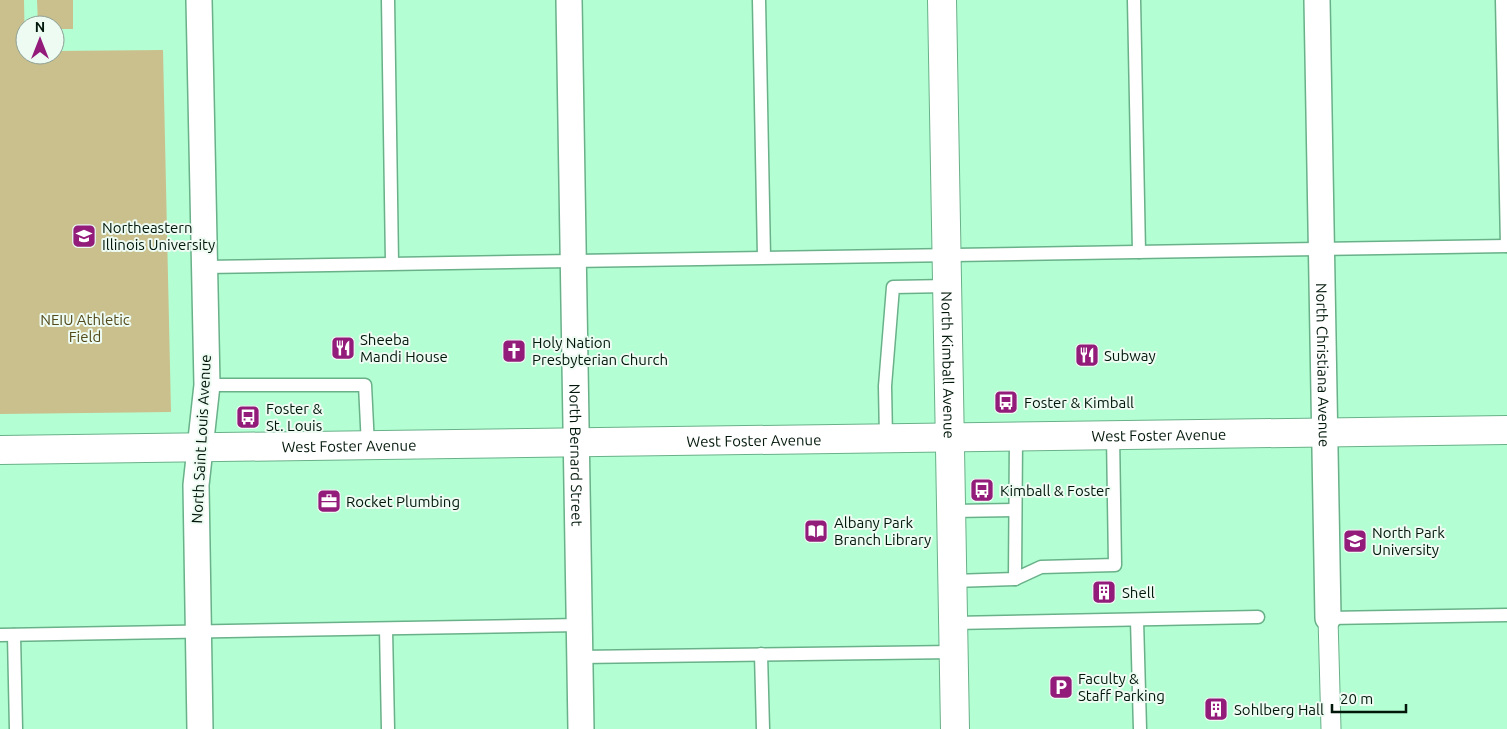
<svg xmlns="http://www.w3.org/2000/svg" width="1507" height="729" font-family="Ubuntu,sans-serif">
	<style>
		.green { fill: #cac08d }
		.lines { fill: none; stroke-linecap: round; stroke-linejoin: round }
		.service-casing { stroke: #69b189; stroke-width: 15 }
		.pedestrian-casing { stroke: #69b189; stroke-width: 21 }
		.minor-casing { stroke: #69b189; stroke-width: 28 }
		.tertiary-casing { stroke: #69b189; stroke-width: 30 }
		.secondary-casing { stroke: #69b189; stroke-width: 30 }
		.service { stroke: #fff; stroke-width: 12 }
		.pedestrian { stroke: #fff; stroke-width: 19 }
		.minor { stroke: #fff; stroke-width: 25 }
		.tertiary { stroke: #fff; stroke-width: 28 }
		.secondary { stroke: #fff; stroke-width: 28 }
		.labels { text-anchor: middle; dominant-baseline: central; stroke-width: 4; stroke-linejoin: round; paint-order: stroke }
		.poi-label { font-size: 15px; fill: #001709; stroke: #edfbf3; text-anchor: start }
		.park-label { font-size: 15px; fill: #534a1b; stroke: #edfbf3 }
		.street-label { font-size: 15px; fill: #001709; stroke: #edfbf3 }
	</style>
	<rect width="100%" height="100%" fill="#b4fed3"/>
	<!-- green -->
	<g class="green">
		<path d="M0,0H24L25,55H55V51L163,50L171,412L0,414Z"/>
		<path d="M37,0H73V29H55V25H38Z"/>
	</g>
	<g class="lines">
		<!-- service casing -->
		<g class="service-casing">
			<g id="service">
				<path d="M388,0L392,263"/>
				<path d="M759,0L764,257"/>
				<path d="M1134,0L1139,252"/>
				<path d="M1502,0L1507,246"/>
				<path d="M204,267L1507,246"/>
				<path d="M207,385H365L368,446"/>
				<path d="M886,439L885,386L893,287L948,286"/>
				<path d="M952,511L1015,510"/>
				<path d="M1015,579L1041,567L1115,565L1113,435"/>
				<path d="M953,581L1015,579L1016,436"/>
				<path d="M1328,618L1507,615"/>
				<path d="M1137,620L1140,729"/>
				<path d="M954,623L1258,617"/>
				<path d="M386,629L388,729"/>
				<path d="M0,635L580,625"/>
				<path d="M14,635L16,729"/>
				<path d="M761,654L763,729"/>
				<path d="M580,657L954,652"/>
			</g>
		</g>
		<!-- pedestrian casing -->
		<g class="pedestrian-casing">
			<path id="pedestrian" d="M1328,618L1331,729"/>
		</g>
		<!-- minor casing -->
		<g class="minor-casing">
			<g id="minor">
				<path d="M199,0L207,385L196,485L200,729"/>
				<path id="s1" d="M569,0L581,729"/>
				<path id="s2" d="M1317,0L1328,618"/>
			</g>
		</g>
		<!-- tertiary casing -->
		<g class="tertiary-casing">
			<g id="tertiary">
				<path id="s3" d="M942,0L955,729"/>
			</g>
		</g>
		<!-- secondary casing -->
		<g class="secondary-casing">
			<g id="secondary">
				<path id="s4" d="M0,450L1507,430"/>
			</g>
		</g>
		<!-- service -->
		<use href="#service" class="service"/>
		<!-- pedestrian -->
		<use href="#pedestrian" class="pedestrian"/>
		<!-- minor -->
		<use href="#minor" class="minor"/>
		<!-- tertiary -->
		<use href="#tertiary" class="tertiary"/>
		<!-- secondary -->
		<use href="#secondary" class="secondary"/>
	</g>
	<!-- icons -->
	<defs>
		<g id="university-square" transform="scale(1.25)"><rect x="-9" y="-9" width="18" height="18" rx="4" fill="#931c7a" stroke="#edfbf3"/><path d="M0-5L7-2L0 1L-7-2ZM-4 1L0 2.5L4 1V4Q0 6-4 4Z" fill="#fff"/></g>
		<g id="restaurant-square" transform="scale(1.25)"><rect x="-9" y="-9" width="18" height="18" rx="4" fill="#931c7a" stroke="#edfbf3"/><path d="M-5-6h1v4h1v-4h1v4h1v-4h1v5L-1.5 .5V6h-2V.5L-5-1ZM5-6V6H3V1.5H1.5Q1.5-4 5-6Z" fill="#fff"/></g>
		<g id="church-square" transform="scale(1.25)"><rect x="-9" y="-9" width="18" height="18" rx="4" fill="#931c7a" stroke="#edfbf3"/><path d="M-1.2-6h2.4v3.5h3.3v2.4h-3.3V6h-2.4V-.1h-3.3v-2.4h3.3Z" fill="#fff"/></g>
		<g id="bus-square" transform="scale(1.25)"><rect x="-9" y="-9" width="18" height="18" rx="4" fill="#931c7a" stroke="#edfbf3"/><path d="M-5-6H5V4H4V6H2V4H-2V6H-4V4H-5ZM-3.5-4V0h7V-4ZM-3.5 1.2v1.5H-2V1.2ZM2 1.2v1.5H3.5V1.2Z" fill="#fff"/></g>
		<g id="office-square" transform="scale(1.25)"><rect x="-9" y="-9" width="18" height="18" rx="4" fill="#931c7a" stroke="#edfbf3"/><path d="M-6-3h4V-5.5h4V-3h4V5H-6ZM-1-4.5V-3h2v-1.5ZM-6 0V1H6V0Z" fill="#fff"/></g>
		<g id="library-square" transform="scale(1.25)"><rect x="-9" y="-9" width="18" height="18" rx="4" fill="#931c7a" stroke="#edfbf3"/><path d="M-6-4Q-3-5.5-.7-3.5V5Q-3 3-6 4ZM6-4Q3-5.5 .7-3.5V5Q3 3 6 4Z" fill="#fff"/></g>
		<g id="building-square" transform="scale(1.25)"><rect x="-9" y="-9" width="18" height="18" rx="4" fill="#931c7a" stroke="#edfbf3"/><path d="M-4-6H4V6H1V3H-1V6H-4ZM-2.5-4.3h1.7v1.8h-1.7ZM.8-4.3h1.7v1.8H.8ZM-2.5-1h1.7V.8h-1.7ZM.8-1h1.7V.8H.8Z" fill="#fff"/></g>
		<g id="parking-square" transform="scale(1.25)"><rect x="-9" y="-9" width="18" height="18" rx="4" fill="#931c7a" stroke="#edfbf3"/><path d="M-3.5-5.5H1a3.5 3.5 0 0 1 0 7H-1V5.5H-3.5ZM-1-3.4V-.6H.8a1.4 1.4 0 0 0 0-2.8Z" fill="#fff"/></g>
	</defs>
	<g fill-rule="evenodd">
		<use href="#university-square" x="84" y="236"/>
		<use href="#restaurant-square" x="343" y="348"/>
		<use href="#church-square" x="514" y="351"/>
		<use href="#restaurant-square" x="1087" y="355"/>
		<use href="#bus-square" x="1006" y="402"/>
		<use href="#bus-square" x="248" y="417"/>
		<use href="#bus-square" x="982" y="490"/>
		<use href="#office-square" x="329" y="501"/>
		<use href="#library-square" x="816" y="531"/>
		<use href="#university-square" x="1355" y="541"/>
		<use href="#building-square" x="1104" y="592"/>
		<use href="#parking-square" x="1061" y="687"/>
		<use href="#building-square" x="1216" y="709"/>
	</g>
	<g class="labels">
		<!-- poi labels -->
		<g class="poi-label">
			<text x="102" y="227">Northeastern<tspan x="102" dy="17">Illinois University</tspan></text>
			<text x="360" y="339">Sheeba<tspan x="360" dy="17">Mandi House</tspan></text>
			<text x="532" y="342">Holy Nation<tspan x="532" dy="17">Presbyterian Church</tspan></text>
			<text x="1104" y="355">Subway</text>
			<text x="1024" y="402">Foster &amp; Kimball</text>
			<text x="266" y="408">Foster &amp;<tspan x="266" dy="17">St. Louis</tspan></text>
			<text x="1000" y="490">Kimball &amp; Foster</text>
			<text x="346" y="501">Rocket Plumbing</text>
			<text x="834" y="522">Albany Park<tspan x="834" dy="17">Branch Library</tspan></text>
			<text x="1372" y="532">North Park<tspan x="1372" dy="17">University</tspan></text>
			<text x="1122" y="592">Shell</text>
			<text x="1078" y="678">Faculty &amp;<tspan x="1078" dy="17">Staff Parking</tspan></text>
			<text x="1234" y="709">Sohlberg Hall</text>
		</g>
		<!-- park labels -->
		<g class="park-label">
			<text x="85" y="319">NEIU Athletic<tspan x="85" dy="17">Field</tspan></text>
		</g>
		<!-- street labels -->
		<g class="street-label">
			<text stroke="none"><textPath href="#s3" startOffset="365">North Kimball Avenue</textPath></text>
			<text stroke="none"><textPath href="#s2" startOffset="365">North Christiana Avenue</textPath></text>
			<text stroke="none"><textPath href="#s4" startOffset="1159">West Foster Avenue</textPath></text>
			<text transform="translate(201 439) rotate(-87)">North Saint Louis Avenue</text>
			<text stroke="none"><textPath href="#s4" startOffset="754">West Foster Avenue</textPath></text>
			<text stroke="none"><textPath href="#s4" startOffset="349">West Foster Avenue</textPath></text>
			<text stroke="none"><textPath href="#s1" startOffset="455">North Bernard Street</textPath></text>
		</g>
	</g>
	<!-- north arrow -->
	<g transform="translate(40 40)"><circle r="24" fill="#edfbf3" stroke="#8ea095"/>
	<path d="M0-4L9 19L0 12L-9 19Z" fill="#931c7a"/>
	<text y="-8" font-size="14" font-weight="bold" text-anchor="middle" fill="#001709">N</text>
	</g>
	<!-- scale -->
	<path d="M1332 704v8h74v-8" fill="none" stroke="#001709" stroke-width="2.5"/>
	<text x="1340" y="704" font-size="15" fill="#001709" stroke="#edfbf3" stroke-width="4" paint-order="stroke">20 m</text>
</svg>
